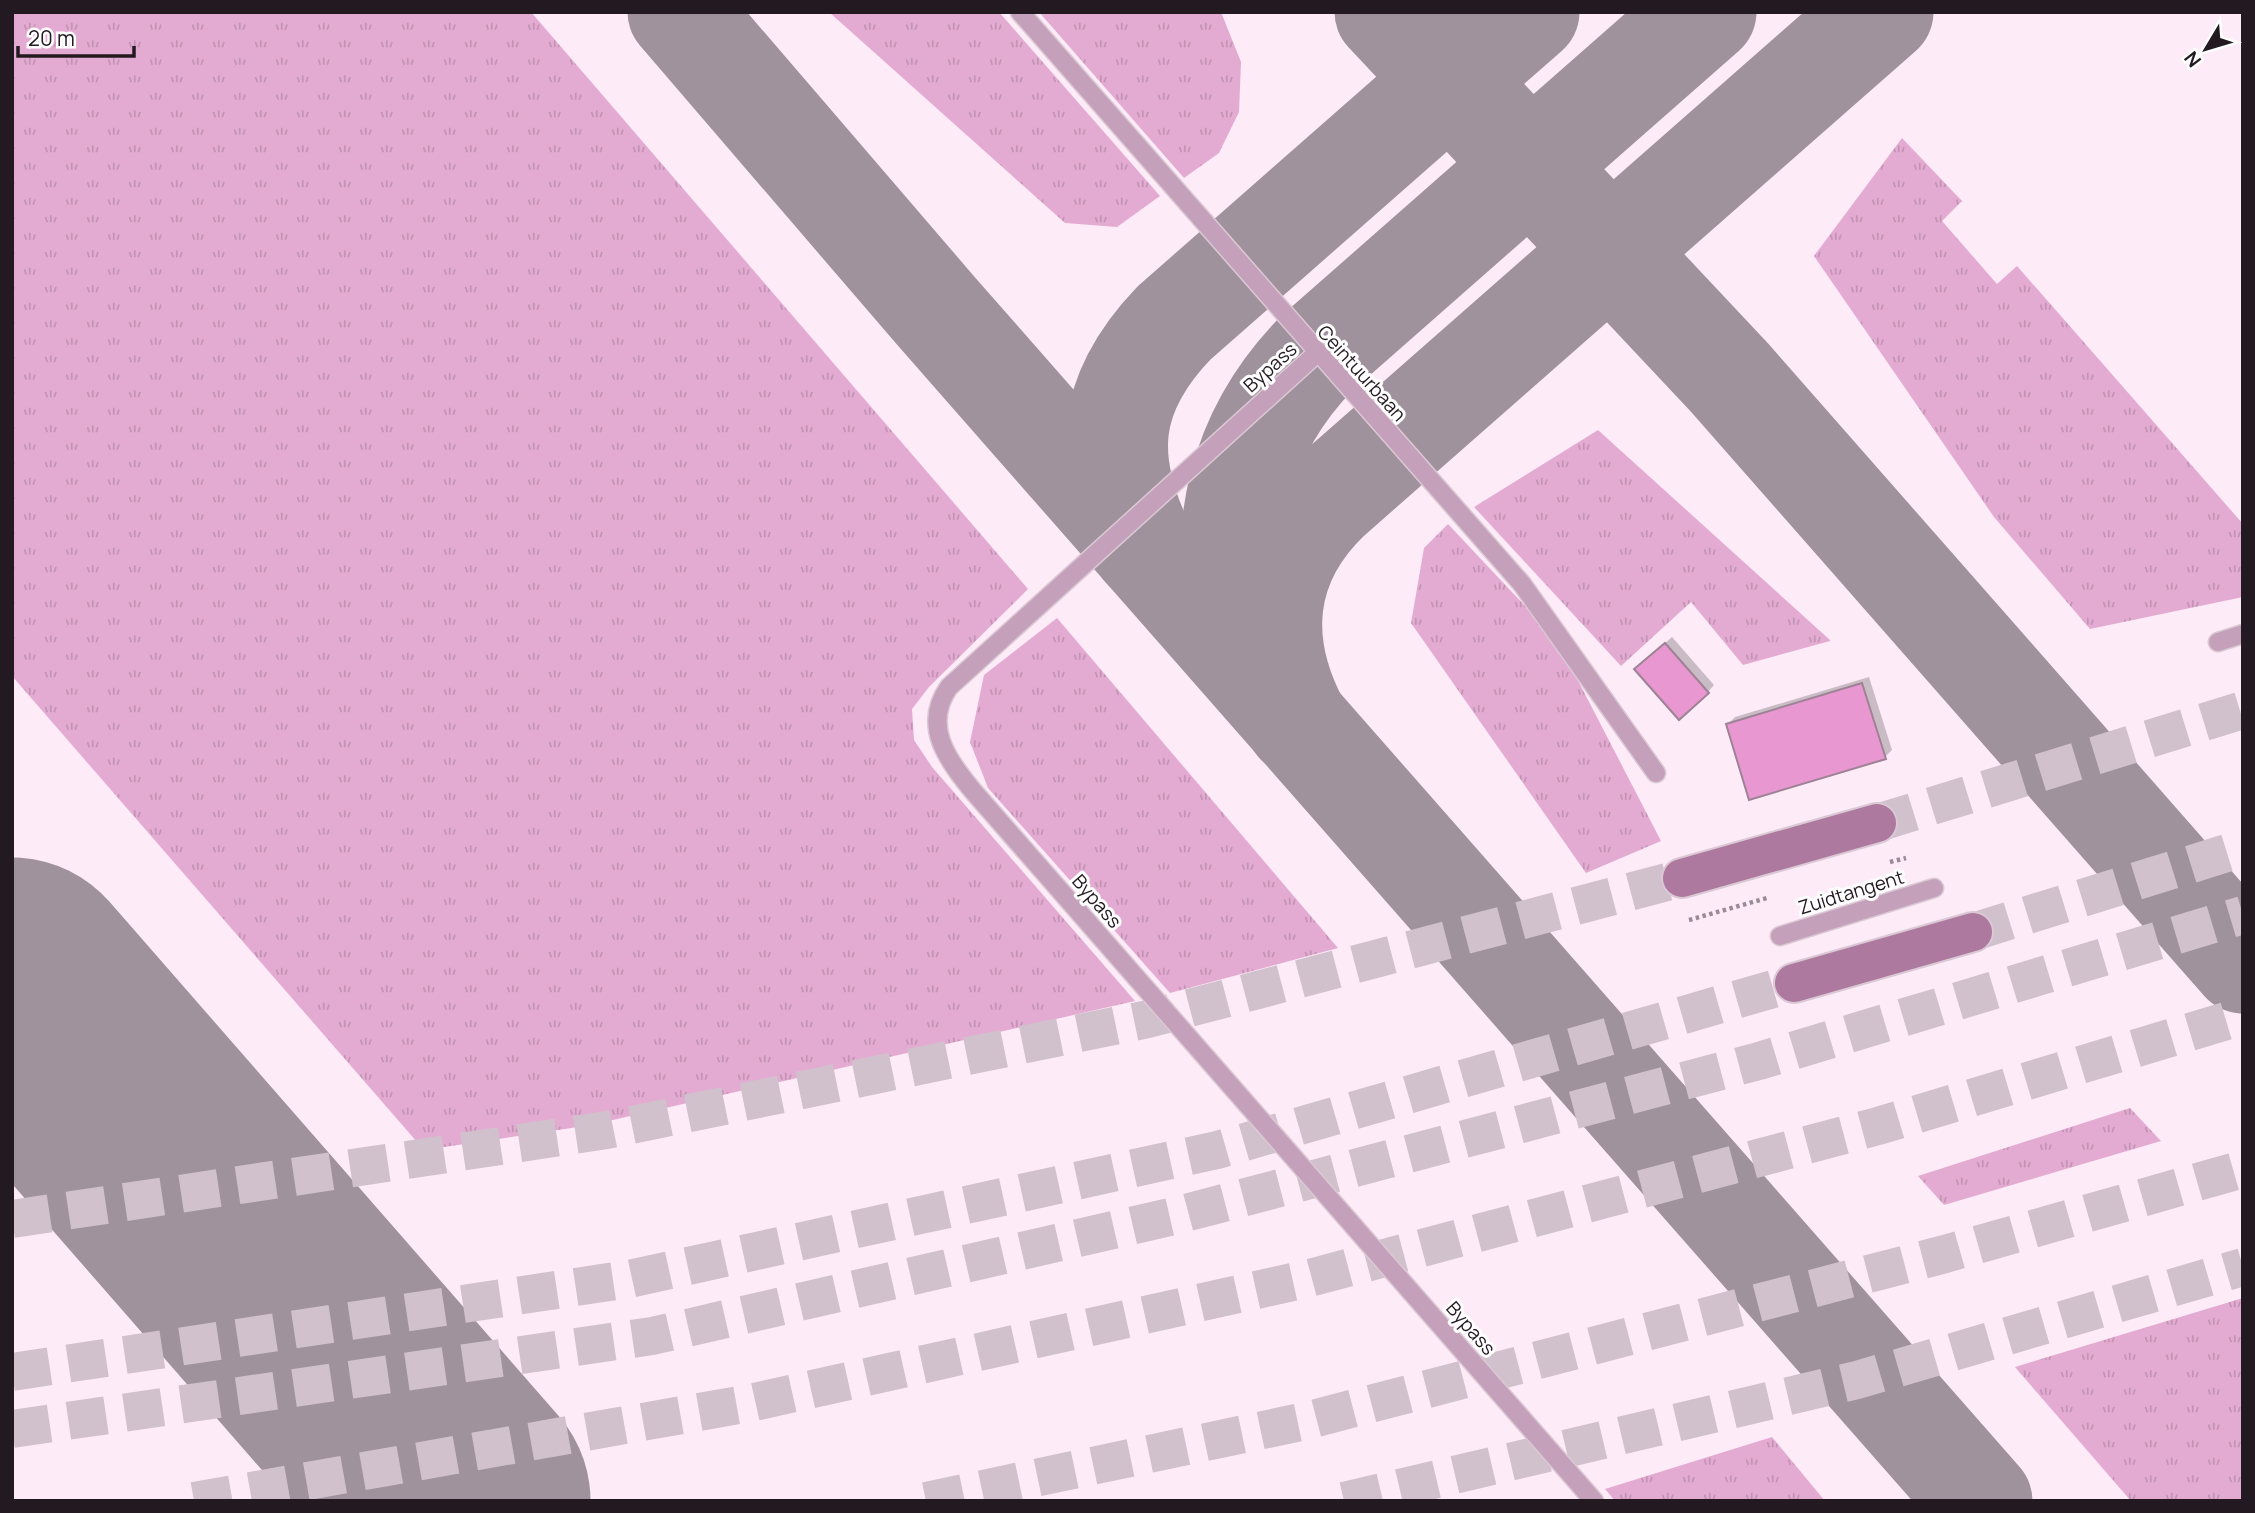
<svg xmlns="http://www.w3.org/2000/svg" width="2255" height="1513" font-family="Manrope,sans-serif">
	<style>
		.grass { fill: url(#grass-tufts) }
		.shadow { fill: #0003 }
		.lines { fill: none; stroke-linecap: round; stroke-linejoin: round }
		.taxiway { stroke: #a0929c; stroke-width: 103 }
		.runway { stroke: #a0929c; stroke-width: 259 }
		.building { fill: #e997d1; stroke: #9e8295; stroke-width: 2 }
		.secondary-tunnel { stroke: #d1c1cc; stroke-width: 38; stroke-dasharray: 38 19; stroke-linecap: butt }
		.highway-tunnel { stroke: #d1c1cc; stroke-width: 38; stroke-dasharray: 38 19; stroke-linecap: butt }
		.lane-casing { stroke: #dac9d5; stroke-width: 21 }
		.secondary-casing { stroke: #dac9d5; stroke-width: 42 }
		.path { stroke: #9a8c95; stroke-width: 4.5; stroke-dasharray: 3.5 3.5; stroke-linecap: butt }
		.lane { stroke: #c5a0ba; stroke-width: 18 }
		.secondary { stroke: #ae799e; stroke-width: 38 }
		.labels { text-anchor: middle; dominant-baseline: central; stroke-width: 6; stroke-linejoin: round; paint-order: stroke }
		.street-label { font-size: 19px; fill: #231920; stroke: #fefefe }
	</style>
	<defs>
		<pattern id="grass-tufts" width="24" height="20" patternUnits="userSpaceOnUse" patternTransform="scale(1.75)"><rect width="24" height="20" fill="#e4abd2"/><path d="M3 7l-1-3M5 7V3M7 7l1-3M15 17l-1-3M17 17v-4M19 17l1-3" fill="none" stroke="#c393b4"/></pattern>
	</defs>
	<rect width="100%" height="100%" fill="#fdebf7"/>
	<!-- grass -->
	<g class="grass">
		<path d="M12,12H531L1028,589L929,687L912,709L914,740L932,767L1135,1001L591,1125L424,1150L12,676Z"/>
		<path d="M829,12H999L1160,196L1117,227L1065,223Z"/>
		<path d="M1039,12H1221L1241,62L1239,112L1219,153L1184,178Z"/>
		<path d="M1902,138L1962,201L1942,221L1997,284L2017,266L2243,524V597L2090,629L1994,517L1814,256Z"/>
		<path d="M1598,430L1830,640V641L1743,665L1691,602L1621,666L1474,507Z"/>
		<path d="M1448,524L1557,640L1661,841L1586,873L1411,623L1424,548Z"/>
		<path d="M1057,618L1338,948L1170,993L988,788L970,742L984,675Z"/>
		<path d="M2130,1108L2161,1141L1944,1205L1918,1176Z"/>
		<path d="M2243,1298V1501H2131L2015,1367Z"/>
		<path d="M1772,1437L1825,1501H1615L1605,1489Z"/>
	</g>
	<!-- shadow -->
	<g class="shadow">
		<path d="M1672,637L1714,685L1708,692L1643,663Z"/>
		<path d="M1869,677L1892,750L1885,757L1728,724L1735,717Z"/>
	</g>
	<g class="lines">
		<!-- taxiway -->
		<g class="taxiway">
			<path d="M679,12L936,311L1981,1501"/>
			<path d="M1386,12L1729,377L2243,962"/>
			<path d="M1144,548C1102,461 1105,395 1174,323L1528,12"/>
			<path d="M1246,635C1212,533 1243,429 1316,354L1705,12"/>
			<path d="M1298,724C1255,643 1261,563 1329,498L1882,12"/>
		</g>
		<!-- runway -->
		<path class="runway" d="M12,987L461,1501"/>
	</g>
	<!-- building -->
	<g class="building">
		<path d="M1665,643L1709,693L1679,720L1634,669Z"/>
		<path d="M1862,683L1886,759L1749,800L1726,724Z"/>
	</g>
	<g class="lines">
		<!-- secondary-tunnel -->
		<g class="secondary-tunnel">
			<path d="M1877,823L2243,710"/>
			<path d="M1973,932L2243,848"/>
			<path d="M12,1219L607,1130L1148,1019L1682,878"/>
			<path d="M12,1372L629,1279L1217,1150L1794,983"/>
		</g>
		<!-- highway-tunnel -->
		<g class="highway-tunnel">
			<path d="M12,1429L652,1336L1174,1216L1759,1061L2243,915"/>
			<path d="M194,1501L750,1403L1306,1279L1878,1126L2243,1016"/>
			<path d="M926,1501L1301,1422L1945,1254L2243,1169"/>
			<path d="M1344,1501L1857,1380L2243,1267"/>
		</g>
		<!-- lane casing -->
		<g class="lane-casing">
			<g id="lane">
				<path d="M1020,12L1522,584L1656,773"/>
				<path d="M1316,354L949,687C922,725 947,760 973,791L1594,1501"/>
				<path d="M2218,642L2243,634"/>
				<path d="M1780,936L1934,888"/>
			</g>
		</g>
		<!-- secondary casing -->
		<g class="secondary-casing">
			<g id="secondary">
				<path d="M1682,878L1877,823"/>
				<path d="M1794,983L1973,932"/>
			</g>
		</g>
		<!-- path -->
		<g class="path">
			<path d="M1890,862L1906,858"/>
			<path d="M1689,920L1767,898"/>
		</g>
		<!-- lane -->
		<use href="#lane" class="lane"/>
		<!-- secondary -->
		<use href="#secondary" class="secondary"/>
	</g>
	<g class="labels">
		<!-- street labels -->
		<g class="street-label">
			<text transform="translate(1270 367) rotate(-42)">Bypass</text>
			<text transform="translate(1362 373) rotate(48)">Ceintuurbaan</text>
			<text transform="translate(1851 892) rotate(-17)">Zuidtangent</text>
			<text transform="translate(1097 901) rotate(49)">Bypass</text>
			<text transform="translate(1471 1328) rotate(49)">Bypass</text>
		</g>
	</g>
	<!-- border -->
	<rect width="2255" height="1513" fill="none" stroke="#231920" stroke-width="28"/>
	<!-- north arrow -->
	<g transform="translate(2206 49) rotate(232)" stroke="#fefefe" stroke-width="5" paint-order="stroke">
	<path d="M0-5L12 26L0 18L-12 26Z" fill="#231920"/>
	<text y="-10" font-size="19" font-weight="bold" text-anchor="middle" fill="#231920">N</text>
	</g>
	<!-- scale -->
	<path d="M18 46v10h116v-10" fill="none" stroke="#231920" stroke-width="3.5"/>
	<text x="28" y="46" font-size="21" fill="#231920" stroke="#fefefe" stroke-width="5" paint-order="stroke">20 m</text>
</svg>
